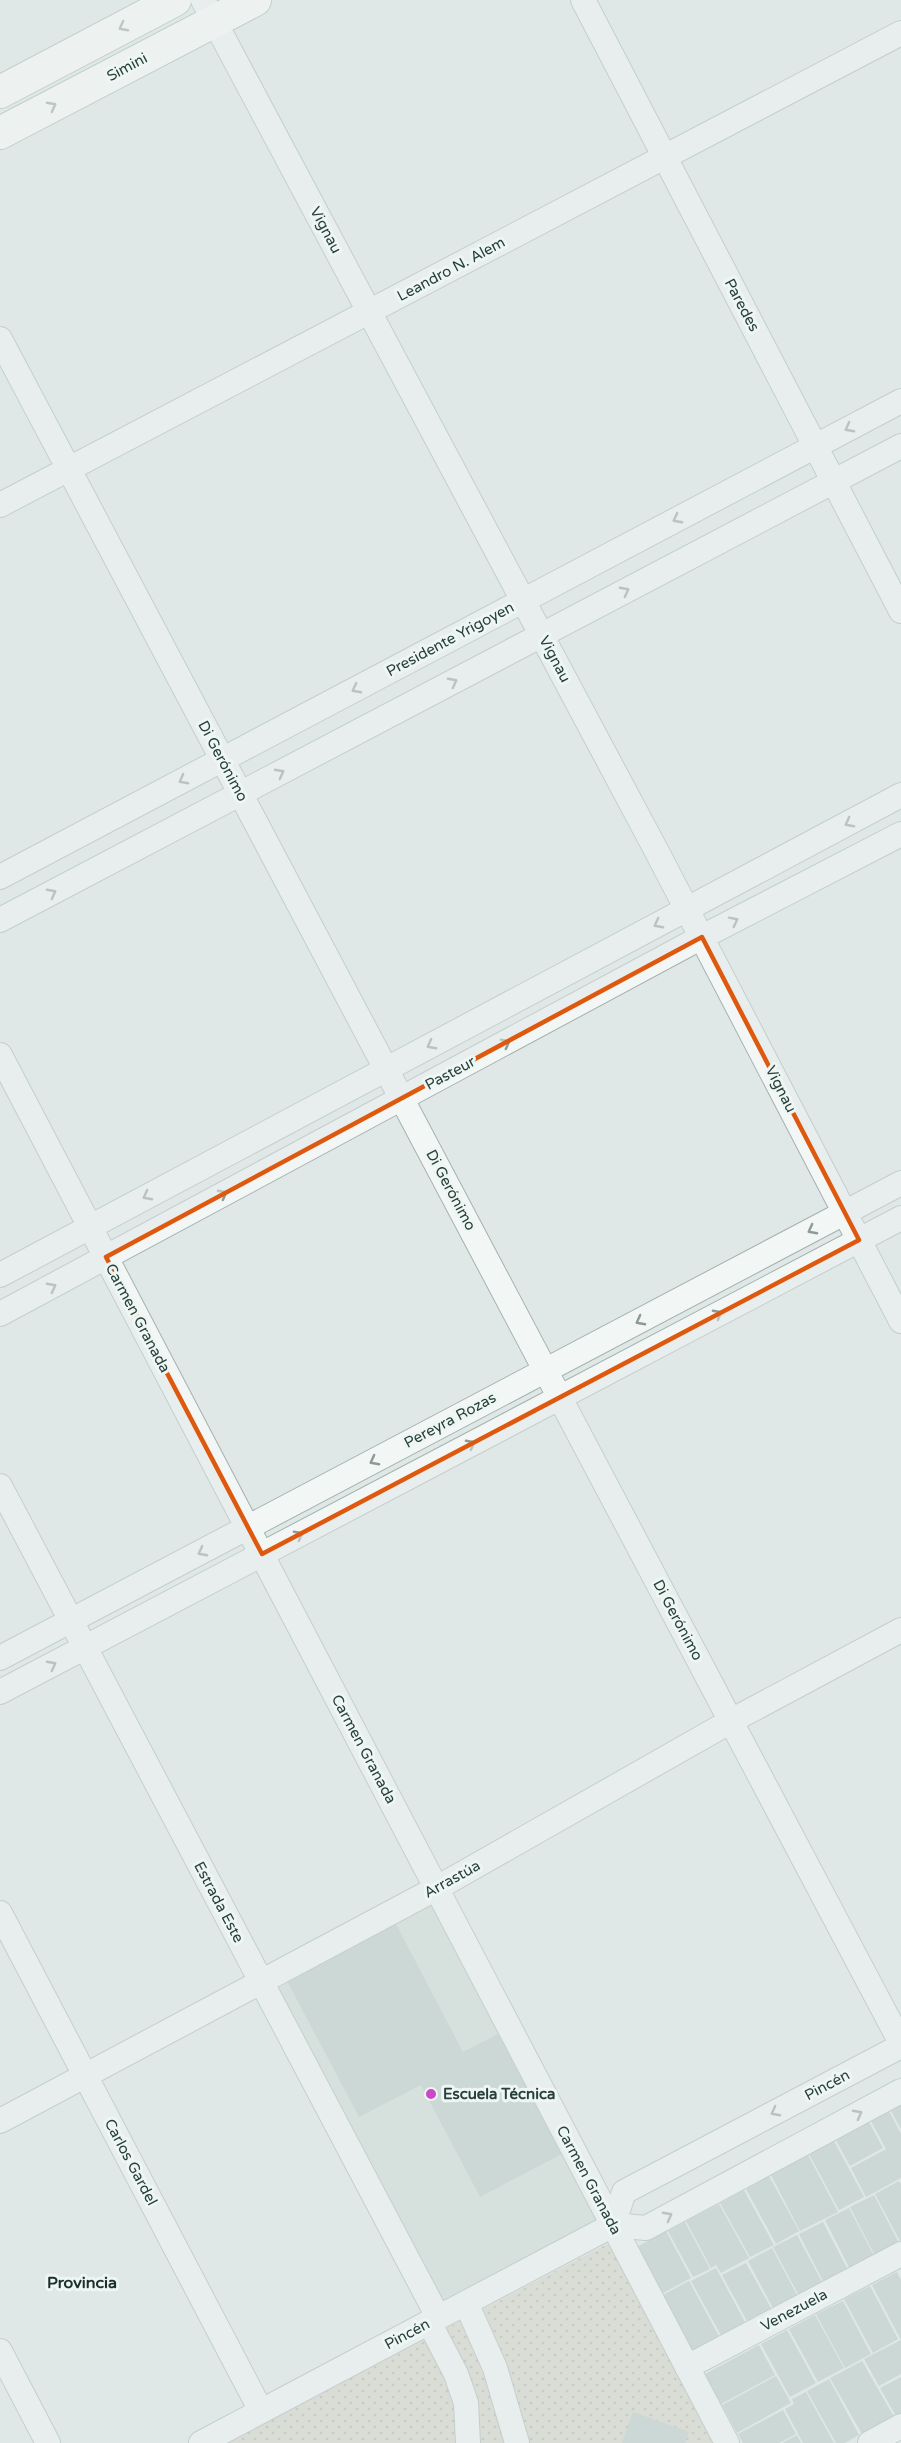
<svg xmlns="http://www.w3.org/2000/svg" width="901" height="2443" font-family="'Varela Round',sans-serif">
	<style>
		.built { fill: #cddad6 }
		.park { fill: url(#park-dots) }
		.building { fill: #b6c5c2 }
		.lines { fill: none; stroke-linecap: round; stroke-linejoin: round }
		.minor-casing { stroke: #a4b2af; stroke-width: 26 }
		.major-casing { stroke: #9fb3ae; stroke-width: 34 }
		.minor { stroke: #f2f6f5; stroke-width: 24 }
		.major { stroke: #fff; stroke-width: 32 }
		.oneway { stroke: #949f9c }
		.oneway2 { stroke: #8d9a98 }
		.marked { fill: none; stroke: #de580e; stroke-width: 4.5; stroke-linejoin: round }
		.poi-dot { fill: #ca47c9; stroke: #eef6f4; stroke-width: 2 }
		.labels { text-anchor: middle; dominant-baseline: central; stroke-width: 6; stroke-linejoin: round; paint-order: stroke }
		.street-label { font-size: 15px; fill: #283f3a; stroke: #eef6f4 }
		.poi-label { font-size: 15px; font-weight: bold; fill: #283f3a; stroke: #eef6f4; text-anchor: start }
		.neighbourhood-label { font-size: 16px; font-weight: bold; fill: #1b2f2c; stroke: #eef6f4 }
	</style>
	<defs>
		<pattern id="park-dots" width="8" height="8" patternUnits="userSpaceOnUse" patternTransform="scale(1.5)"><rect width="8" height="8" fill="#d2d0c0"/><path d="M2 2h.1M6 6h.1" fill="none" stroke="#aaaa9d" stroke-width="1.8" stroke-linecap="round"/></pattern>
	</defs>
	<rect width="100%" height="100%" fill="#dfe8e6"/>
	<!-- built -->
	<path class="built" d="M431,1906L597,2219L442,2301L275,1987Z"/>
	<!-- park -->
	<path class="park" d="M609,2243L715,2443H228Z"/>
	<!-- building -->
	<g class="building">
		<path d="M396,1924L463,2052L498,2034L562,2154L480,2197L421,2085L359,2117L287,1981Z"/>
		<path d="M901,2105V2129L891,2111Z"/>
		<path d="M889,2111L901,2134V2178L866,2197L851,2168L886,2149L871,2121Z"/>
		<path d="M869,2122L883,2148L850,2166L836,2140Z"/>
		<path d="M834,2141L864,2197L839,2210L809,2154Z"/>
		<path d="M808,2155L838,2212L800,2231L771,2175Z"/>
		<path d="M769,2176L799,2231L776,2244L746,2189Z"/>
		<path d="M899,2181L901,2184V2243L875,2194Z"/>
		<path d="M744,2190L774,2245L750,2257L720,2203Z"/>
		<path d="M874,2195L899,2243L875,2256L850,2207Z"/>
		<path d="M719,2204L749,2258L721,2273L716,2265L711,2268L686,2221Z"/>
		<path d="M849,2208L874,2256L850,2269L825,2220Z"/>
		<path d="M685,2222L710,2269L693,2277L668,2231Z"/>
		<path d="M823,2222L848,2270L824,2283L799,2234Z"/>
		<path d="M666,2231L691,2278L661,2294L635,2248Z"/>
		<path d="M797,2235L823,2284L799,2296L773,2247Z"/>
		<path d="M772,2248L798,2297L774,2310L748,2261Z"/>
		<path d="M746,2263L772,2310L748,2323L722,2275Z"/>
		<path d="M716,2268L746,2324L722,2337L691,2281Z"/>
		<path d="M897,2272L901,2280V2374L879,2386L864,2359L901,2340L872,2285Z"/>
		<path d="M689,2281L720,2338L692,2353L661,2296Z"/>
		<path d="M870,2286L898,2339L873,2353L844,2299Z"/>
		<path d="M843,2301L871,2354L845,2368L816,2314Z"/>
		<path d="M815,2315L844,2368L818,2382L789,2329Z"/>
		<path d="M787,2330L816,2383L790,2397L761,2344Z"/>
		<path d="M759,2345L775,2375L721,2404L705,2374Z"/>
		<path d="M862,2361L894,2417L862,2434L830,2378Z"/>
		<path d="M776,2376L791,2403L737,2433L722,2405Z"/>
		<path d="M901,2377V2413L896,2416L880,2388Z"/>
		<path d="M829,2379L859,2435L845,2443H836L807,2391Z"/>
		<path d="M806,2392L834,2443H803L785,2409L794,2404L792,2399Z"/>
		<path d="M783,2410L796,2434L779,2443H743L738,2434Z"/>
		<path d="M633,2412L689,2432L685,2443H622Z"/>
		<path d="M797,2435L801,2443H782Z"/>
	</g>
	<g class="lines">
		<!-- minor casing -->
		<g class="minor-casing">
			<g id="minor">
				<path d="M203,0L656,850L901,1321"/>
				<path d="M583,0L901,611"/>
				<path d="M0,339L901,2043"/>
				<path d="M0,505L901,33"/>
				<path d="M0,877L901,401"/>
				<path d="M0,920L901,446"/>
				<path d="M0,1055L727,2443"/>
				<path d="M0,1275L901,795"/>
				<path d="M0,1314L702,937L901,834"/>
				<path d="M0,1486L438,2317"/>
				<path d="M0,1658L901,1183"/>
				<path d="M0,1692L901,1218"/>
				<path d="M0,1913L261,2411"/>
				<path d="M0,2121L437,1888L731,1721L901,1630"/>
				<path d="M613,2225L624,2192L901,2046"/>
				<path d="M466,2303L495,2368L517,2443"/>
				<path d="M429,2322L456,2374L466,2403L468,2443"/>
				<path d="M0,2351L48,2443"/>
				<path d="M687,2367L901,2254"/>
				<path d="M201,2443L613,2225L646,2228L901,2091"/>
				<path d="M870,2443L901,2426"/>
			</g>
		</g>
		<!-- major casing -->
		<g class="major-casing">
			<g id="major">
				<path d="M0,92L175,0"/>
				<path d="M0,133L255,0"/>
			</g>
		</g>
		<!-- minor -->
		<use href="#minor" class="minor"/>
		<!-- major -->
		<use href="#major" class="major"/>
	</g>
	<!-- one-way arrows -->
	<defs><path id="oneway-chevron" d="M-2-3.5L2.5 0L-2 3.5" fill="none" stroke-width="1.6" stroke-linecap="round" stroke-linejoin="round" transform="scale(1.5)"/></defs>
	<g class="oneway">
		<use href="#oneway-chevron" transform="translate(123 27) rotate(152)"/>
		<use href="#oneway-chevron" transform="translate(52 106) rotate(-28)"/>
	</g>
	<g class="oneway2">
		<use href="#oneway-chevron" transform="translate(849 428) rotate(152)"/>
		<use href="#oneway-chevron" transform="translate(677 519) rotate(152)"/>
		<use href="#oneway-chevron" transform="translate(625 591) rotate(-28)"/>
		<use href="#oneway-chevron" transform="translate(453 682) rotate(-28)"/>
		<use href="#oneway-chevron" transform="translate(356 689) rotate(152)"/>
		<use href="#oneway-chevron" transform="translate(280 773) rotate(-28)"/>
		<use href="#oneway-chevron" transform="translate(183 780) rotate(152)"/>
		<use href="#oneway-chevron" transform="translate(849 823) rotate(152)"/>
		<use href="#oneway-chevron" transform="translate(52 893) rotate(-28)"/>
		<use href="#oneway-chevron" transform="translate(734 921) rotate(-27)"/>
		<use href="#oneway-chevron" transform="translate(658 924) rotate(152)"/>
		<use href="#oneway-chevron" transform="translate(506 1043) rotate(-28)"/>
		<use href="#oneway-chevron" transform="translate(431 1045) rotate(152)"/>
		<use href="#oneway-chevron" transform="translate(223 1194) rotate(-28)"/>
		<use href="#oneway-chevron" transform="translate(147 1196) rotate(152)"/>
		<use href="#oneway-chevron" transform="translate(812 1230) rotate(152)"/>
		<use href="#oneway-chevron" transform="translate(52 1287) rotate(-28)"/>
		<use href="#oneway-chevron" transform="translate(718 1314) rotate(-28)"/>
		<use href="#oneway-chevron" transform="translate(640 1321) rotate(152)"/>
		<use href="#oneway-chevron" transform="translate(471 1444) rotate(-28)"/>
		<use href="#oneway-chevron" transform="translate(374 1461) rotate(152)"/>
		<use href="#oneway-chevron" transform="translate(299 1535) rotate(-28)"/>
		<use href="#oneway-chevron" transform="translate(202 1552) rotate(152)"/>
		<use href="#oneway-chevron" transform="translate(52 1665) rotate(-28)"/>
		<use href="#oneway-chevron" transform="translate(775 2112) rotate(152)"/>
		<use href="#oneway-chevron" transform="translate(858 2114) rotate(-28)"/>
		<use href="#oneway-chevron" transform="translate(668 2216) rotate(-28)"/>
	</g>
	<!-- marked area -->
	<path d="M0 0H901V2443H0ZM702,937L859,1240L262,1554L106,1257Z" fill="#dfe8e6" fill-opacity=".55" fill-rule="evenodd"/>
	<path class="marked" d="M702,937L859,1240L262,1554L106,1257Z"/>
	<!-- markers -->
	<circle class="poi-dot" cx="431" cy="2094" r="6"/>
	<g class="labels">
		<!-- street labels -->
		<g class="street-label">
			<text transform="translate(127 67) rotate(-28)">Simini</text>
			<text transform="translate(326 230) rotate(62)">Vignau</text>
			<text transform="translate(451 269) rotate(-28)">Leandro N. Alem</text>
			<text transform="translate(742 305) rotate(62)">Paredes</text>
			<text transform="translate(450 639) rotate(-28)">Presidente Yrigoyen</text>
			<text transform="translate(555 659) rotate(62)">Vignau</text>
			<text transform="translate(223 761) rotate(62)">Di Gerónimo</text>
			<text transform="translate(450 1073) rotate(-28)">Pasteur</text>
			<text transform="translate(781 1089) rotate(63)">Vignau</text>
			<text transform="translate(451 1190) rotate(62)">Di Gerónimo</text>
			<text transform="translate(138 1318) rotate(62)">Carmen Granada</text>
			<text transform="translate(450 1420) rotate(-28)">Pereyra Rozas</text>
			<text transform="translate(678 1620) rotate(62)">Di Gerónimo</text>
			<text transform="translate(364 1749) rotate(62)">Carmen Granada</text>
			<text transform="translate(452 1879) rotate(-29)">Arrastúa</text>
			<text transform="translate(219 1902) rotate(62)">Estrada Este</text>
			<text transform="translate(827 2085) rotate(-28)">Pincén</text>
			<text transform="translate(131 2162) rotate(62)">Carlos Gardel</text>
			<text transform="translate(589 2180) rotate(62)">Carmen Granada</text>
			<text transform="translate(794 2310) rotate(-28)">Venezuela</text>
			<text transform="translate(407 2334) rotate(-28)">Pincén</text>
		</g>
		<!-- poi labels -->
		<g class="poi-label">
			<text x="443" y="2094">Escuela Técnica</text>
		</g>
		<!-- neighbourhood labels -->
		<g class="neighbourhood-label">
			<text x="82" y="2283">Provincia</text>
		</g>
	</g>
</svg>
